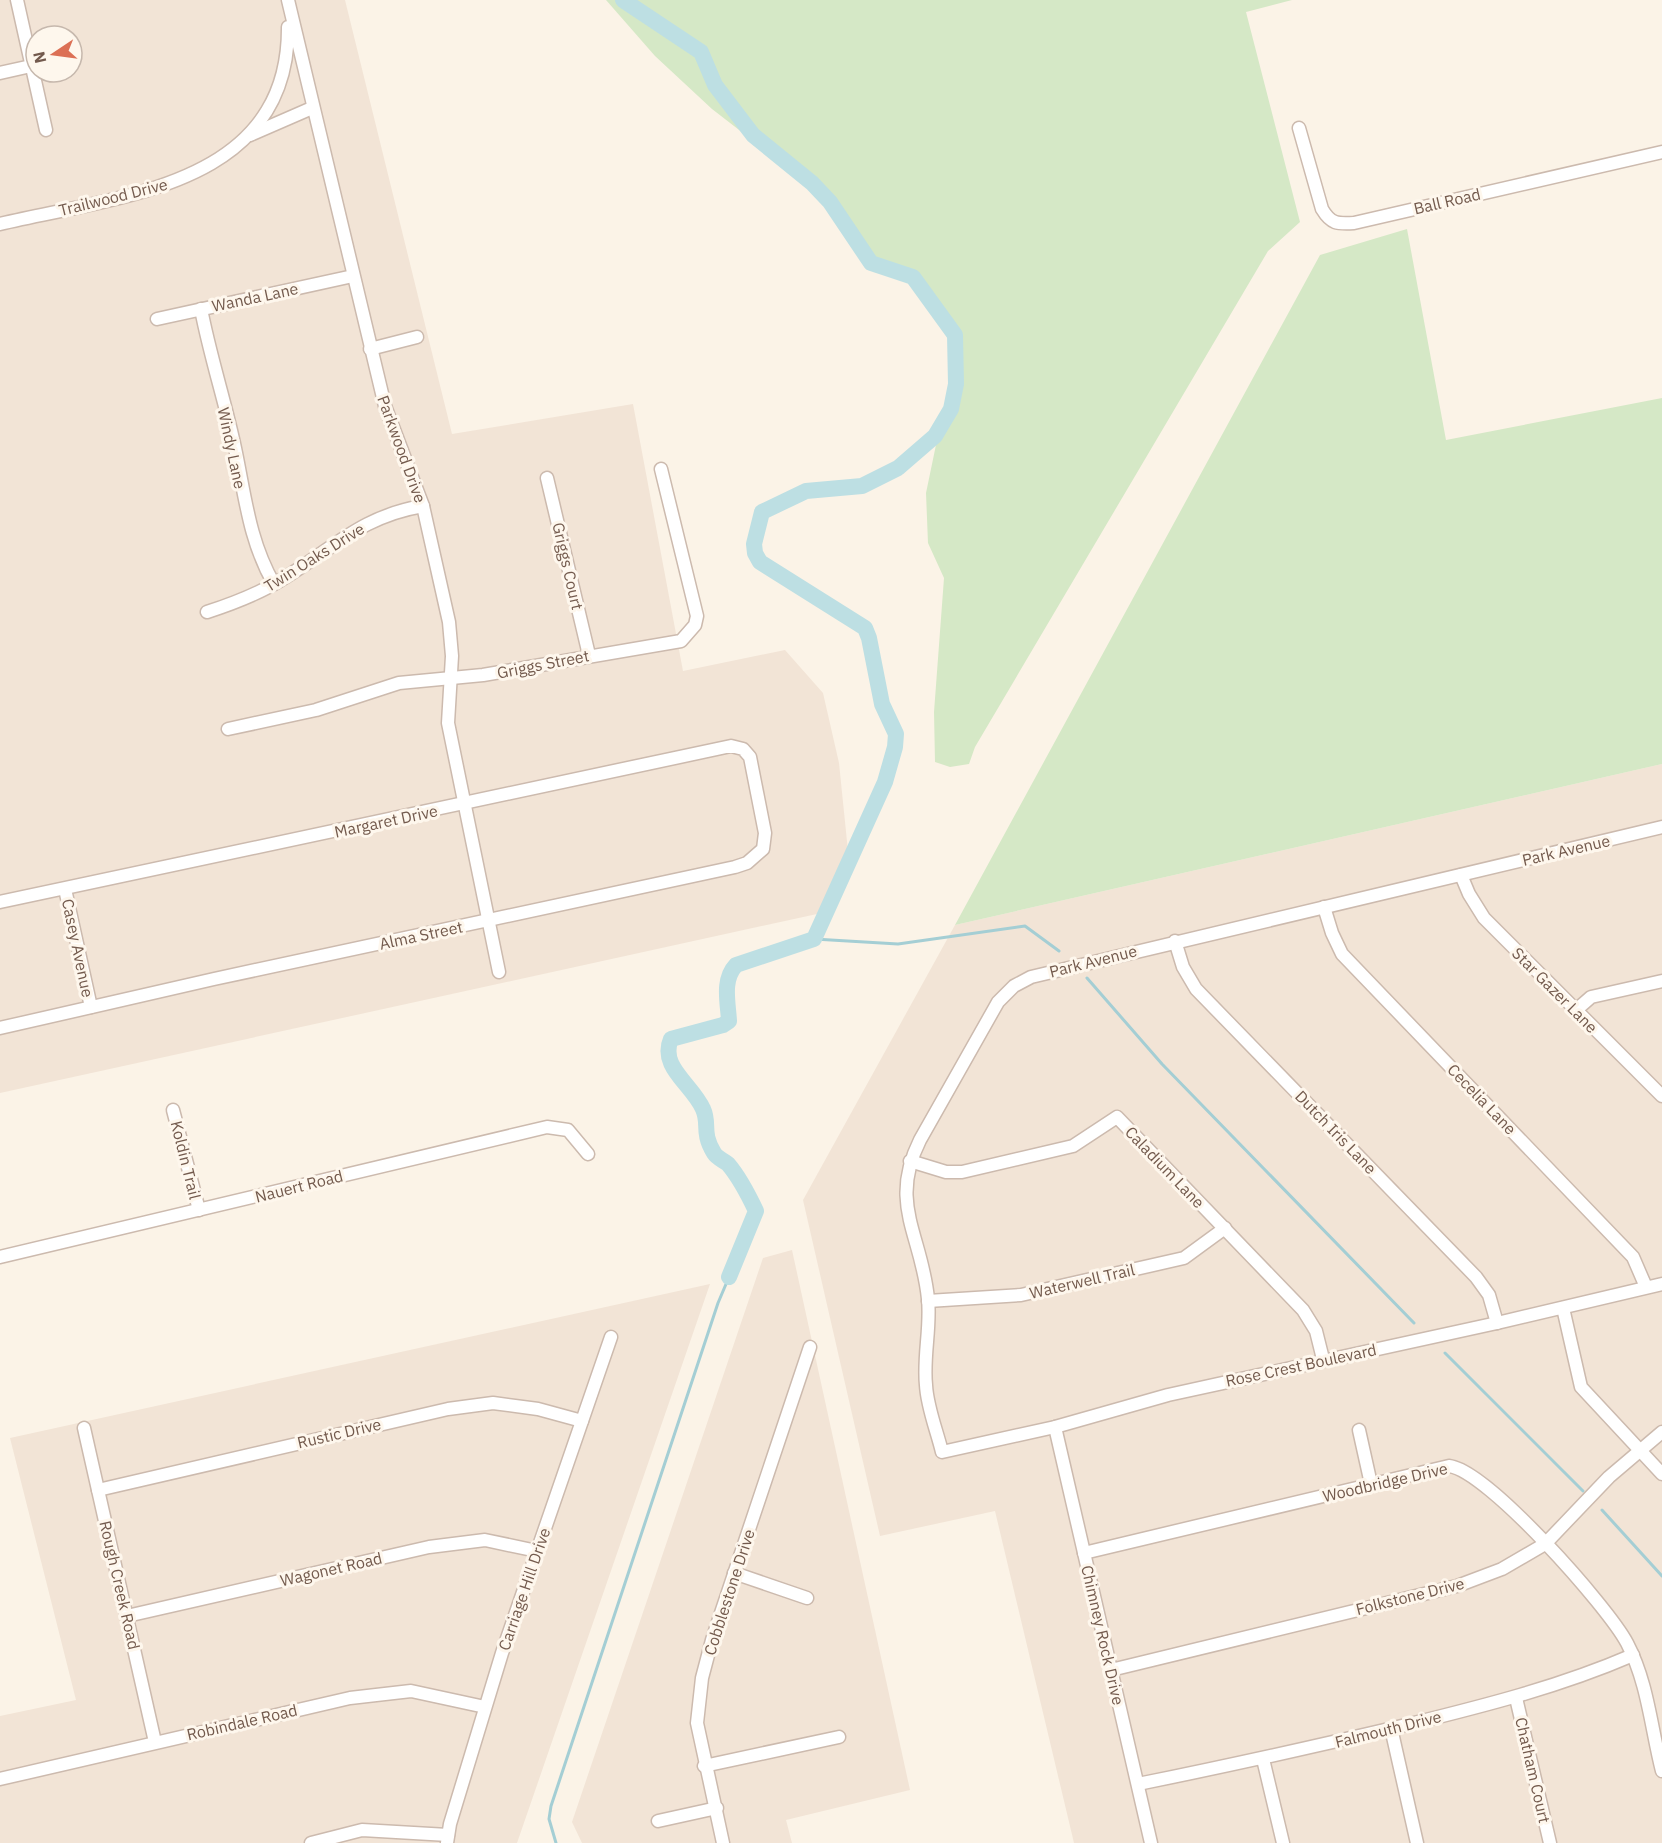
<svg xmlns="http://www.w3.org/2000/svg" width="1662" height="1843" font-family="'IBM Plex Sans',sans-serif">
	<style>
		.residential { fill: #f2e4d6; fill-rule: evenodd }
		.green { fill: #d5e8c6 }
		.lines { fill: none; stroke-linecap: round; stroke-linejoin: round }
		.stream { stroke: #a4ced4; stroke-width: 3 }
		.river { stroke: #bddfe3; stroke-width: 16 }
		.minor-casing { stroke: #ccbaae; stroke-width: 15 }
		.minor { stroke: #fff; stroke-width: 12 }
		.labels { text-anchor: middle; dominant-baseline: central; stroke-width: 6; stroke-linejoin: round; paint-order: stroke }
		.street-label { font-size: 16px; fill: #735a4d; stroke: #fef7ed }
	</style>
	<rect width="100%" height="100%" fill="#fbf3e7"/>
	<!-- residential -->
	<g class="residential">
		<path d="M0,0H345L452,434L633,404L683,671L785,650L823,693L839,763L849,861L817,914L0,1093ZM36,36H72V72H36Z"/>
		<path d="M1662,764V1843H1074L995,1511L880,1536L803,1200L955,925Z"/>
		<path d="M792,1250L910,1790L786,1820L792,1843H582L572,1822L763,1258Z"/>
		<path d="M710,1284L517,1843H0V1716L76,1700L10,1438Z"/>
	</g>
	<!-- green -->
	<g class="green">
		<path d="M606,0H1292L1246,12L1300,222L1268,251L975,747L969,764L950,767L935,762L934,712L944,578L928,543L926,493L937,440L955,406L958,388L957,360L937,300L923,283L904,276L877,271L831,201L712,109L655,56Z"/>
		<path d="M1407,229L1446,440L1662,398V764L955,925L1320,255Z"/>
	</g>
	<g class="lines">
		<!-- stream -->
		<g class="stream">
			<path d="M814,939L898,944L1025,926L1059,951"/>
			<path d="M1087,978L1162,1064L1414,1323"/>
			<path d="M1445,1353L1583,1491"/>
			<path d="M1602,1510L1662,1576"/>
			<path d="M556,1843L549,1819L551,1806L718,1303L729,1277"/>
		</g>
		<!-- river -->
		<path class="river" d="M623,0L701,52L715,85L753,135L812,183L830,202L871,263L913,277L955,335L956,384L951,409L935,436L898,468L862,486L806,491L762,512L754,544L755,553L760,562L865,628L869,638L882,704L896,734L895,747L885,782L814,939L736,965C722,980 728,1002 729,1021L723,1025L671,1039C659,1067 692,1084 703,1109C710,1124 701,1132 714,1153C717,1158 723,1160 728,1164C740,1178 748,1194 756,1211L729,1277"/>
		<!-- minor casing -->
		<g class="minor-casing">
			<g id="minor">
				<path d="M17,0L46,130"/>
				<path d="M288,0L385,406L423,506L449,622L452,656L448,723L499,972"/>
				<path d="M0,73L31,66"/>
				<path d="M1299,128L1322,209C1331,224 1337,224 1354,223L1662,152"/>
				<path d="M250,135L312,108"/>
				<path d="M0,224C117,196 289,187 288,27"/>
				<path d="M201,309C210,356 225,401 235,448C245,495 249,541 274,584"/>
				<path d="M157,319L353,276"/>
				<path d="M370,349L417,337"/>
				<path d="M547,478L589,655"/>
				<path d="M207,612C235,603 261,593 286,577C336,546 363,516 423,506"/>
				<path d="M228,729L316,710L399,683L483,675L681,641L695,625L697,616L661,469"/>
				<path d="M1662,827L1031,977L1014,986L998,1002L920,1140C888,1204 922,1235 928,1299C931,1327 923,1357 926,1385C927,1407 937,1431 942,1452L1055,1427L1168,1395L1497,1323L1662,1284"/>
				<path d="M1461,875L1469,894L1484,918L1662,1096"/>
				<path d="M65,889L91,1007"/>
				<path d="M0,902L731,746L743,749L750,757L765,833L763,849L747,863L735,867L214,979L0,1028"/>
				<path d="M1324,907L1332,933L1342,954L1633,1257L1646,1287"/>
				<path d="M1175,941L1183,967L1196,989L1476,1277L1489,1295L1497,1323"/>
				<path d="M1575,1011L1591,997L1662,981"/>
				<path d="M173,1110L199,1210"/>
				<path d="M910,1161L946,1172H962L1073,1146L1117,1117L1303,1310L1316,1331L1323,1359"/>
				<path d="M0,1257L547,1127L568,1130L588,1154"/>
				<path d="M928,1301L1021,1295L1184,1258L1225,1228"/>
				<path d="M1563,1308L1581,1387L1662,1474"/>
				<path d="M1055,1427L1151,1843"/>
				<path d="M84,1428L155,1742"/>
				<path d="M1359,1430L1371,1484"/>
				<path d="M98,1490L448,1409L493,1403L538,1409L582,1421"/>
				<path d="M1084,1553L1449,1466C1487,1470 1608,1607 1627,1643C1648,1683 1651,1728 1662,1771"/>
				<path d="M734,1573L807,1598"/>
				<path d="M127,1616L429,1547L485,1540L537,1551"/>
				<path d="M1111,1670L1457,1586L1502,1569L1545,1544L1609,1477L1662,1432"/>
				<path d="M1516,1698L1550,1843"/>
				<path d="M1391,1728L1417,1843"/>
				<path d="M1263,1759L1283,1843"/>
				<path d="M704,1766L839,1737"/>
				<path d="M0,1779L350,1698L411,1691L485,1707"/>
				<path d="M1138,1784C1227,1766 1317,1746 1406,1725C1483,1706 1559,1687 1633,1655"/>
				<path d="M658,1821L717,1808"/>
				<path d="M311,1843L362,1830L448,1835"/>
				<path d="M447,1843L450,1824L502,1653L611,1337"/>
				<path d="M723,1843L697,1723L702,1678L712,1640L810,1347"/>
			</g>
		</g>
		<!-- minor -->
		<use href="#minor" class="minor"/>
	</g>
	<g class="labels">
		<!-- street labels -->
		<g class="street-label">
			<text transform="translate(113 197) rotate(-14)">Trailwood Drive</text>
			<text transform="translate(1447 201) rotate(-13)">Ball Road</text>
			<text transform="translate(255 297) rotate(-12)">Wanda Lane</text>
			<text transform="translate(232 448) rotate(78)">Windy Lane</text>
			<text transform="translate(402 449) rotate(70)">Parkwood Drive</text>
			<text transform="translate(314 557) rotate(-32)">Twin Oaks Drive</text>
			<text transform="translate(568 566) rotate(77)">Griggs Court</text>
			<text transform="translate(543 664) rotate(-11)">Griggs Street</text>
			<text transform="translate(386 821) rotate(-12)">Margaret Drive</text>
			<text transform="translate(1566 850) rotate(-13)">Park Avenue</text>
			<text transform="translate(421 935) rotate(-12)">Alma Street</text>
			<text transform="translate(78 948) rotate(78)">Casey Avenue</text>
			<text transform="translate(1093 961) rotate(-14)">Park Avenue</text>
			<text transform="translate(1555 990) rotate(45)">Star Gazer Lane</text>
			<text transform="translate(1482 1099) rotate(46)">Cecelia Lane</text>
			<text transform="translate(1336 1132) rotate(46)">Dutch Iris Lane</text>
			<text transform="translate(186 1160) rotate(76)">Koldin Trail</text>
			<text transform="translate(1165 1167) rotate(46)">Caladium Lane</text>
			<text transform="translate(299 1186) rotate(-14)">Nauert Road</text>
			<text transform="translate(1082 1281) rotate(-13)">Waterwell Trail</text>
			<text transform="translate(1301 1365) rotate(-12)">Rose Crest Boulevard</text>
			<text transform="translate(339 1433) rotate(-13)">Rustic Drive</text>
			<text transform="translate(1385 1482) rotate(-13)">Woodbridge Drive</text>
			<text transform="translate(331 1569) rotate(-13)">Wagonet Road</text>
			<text transform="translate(120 1585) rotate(77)">Rough Creek Road</text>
			<text transform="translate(524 1589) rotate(-71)">Carriage Hill Drive</text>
			<text transform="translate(729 1592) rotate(-72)">Cobblestone Drive</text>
			<text transform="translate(1410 1596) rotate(-14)">Folkstone Drive</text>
			<text transform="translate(1103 1635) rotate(77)">Chimney Rock Drive</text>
			<text transform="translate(242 1722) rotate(-13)">Robindale Road</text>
			<text transform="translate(1388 1729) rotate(-14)">Falmouth Drive</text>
			<text transform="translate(1533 1770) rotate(77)">Chatham Court</text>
		</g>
	</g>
	<!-- north arrow -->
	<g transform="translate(54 54) rotate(257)"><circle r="28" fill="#fef7ed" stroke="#c6b8ad" stroke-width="1.5"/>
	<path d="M0-4.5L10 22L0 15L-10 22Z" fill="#dc7055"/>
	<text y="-9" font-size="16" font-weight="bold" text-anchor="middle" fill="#735a4d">N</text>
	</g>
</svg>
